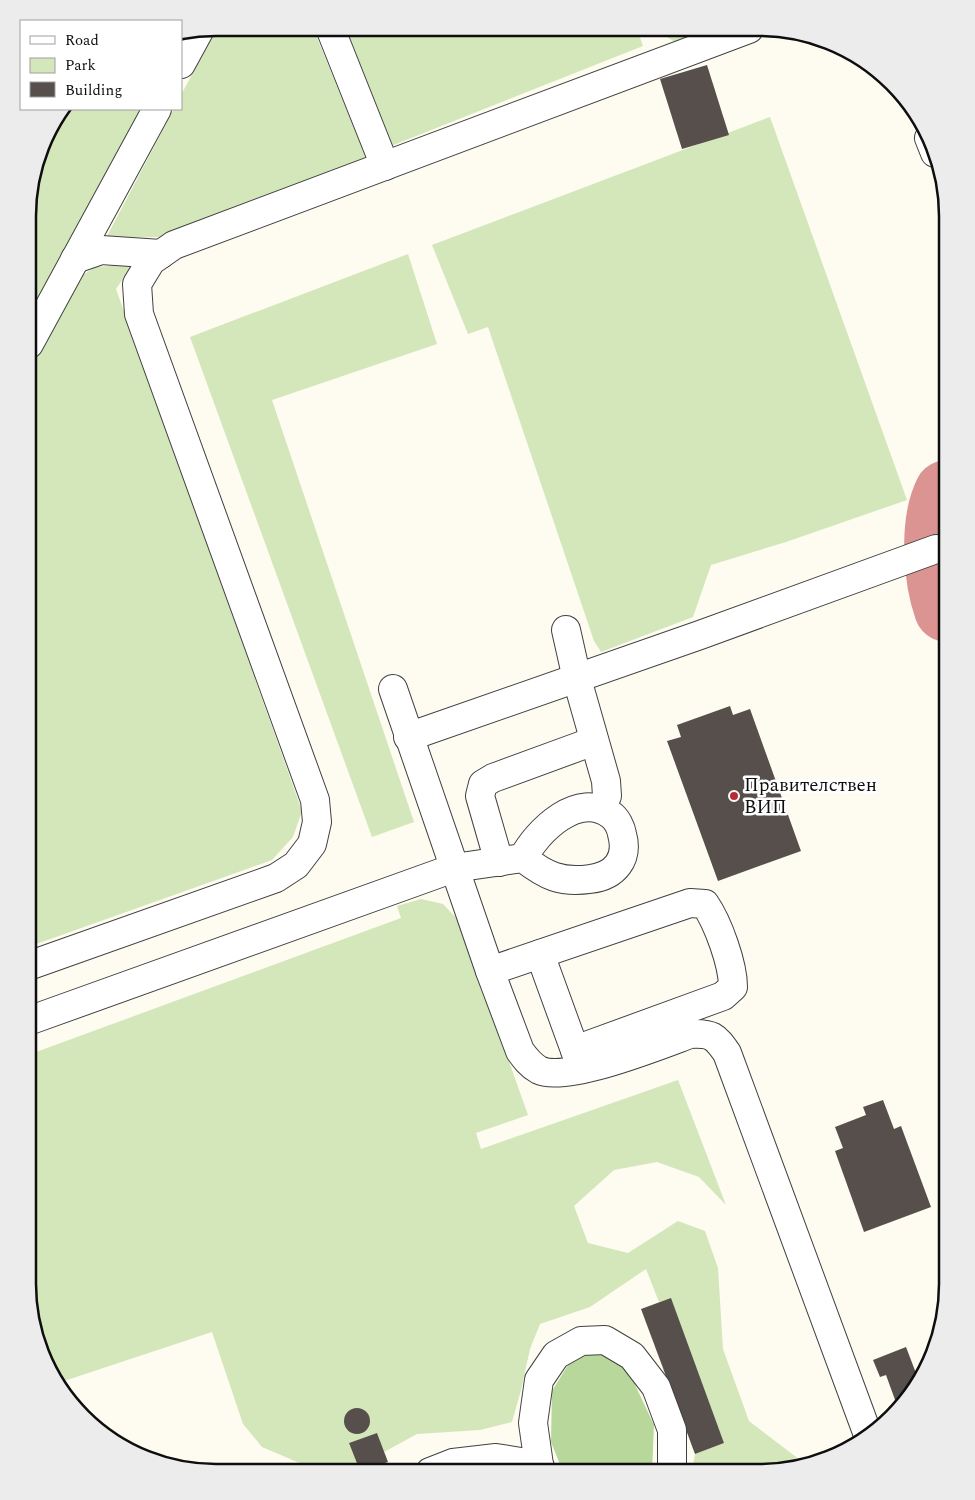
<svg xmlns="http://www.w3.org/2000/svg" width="975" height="1500" font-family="Spectral,serif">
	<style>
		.green { fill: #d3e7bb }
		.forest { fill: #b7d79b }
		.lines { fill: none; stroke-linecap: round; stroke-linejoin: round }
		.taxiway { stroke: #db9492; stroke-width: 66 }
		.building { fill: #564f4b }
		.minor-casing { stroke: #414141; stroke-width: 30 }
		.minor { stroke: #fff; stroke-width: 28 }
		.poi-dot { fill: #b82c35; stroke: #fff; stroke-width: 2 }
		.labels { text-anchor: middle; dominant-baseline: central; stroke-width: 5; stroke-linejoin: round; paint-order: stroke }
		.poi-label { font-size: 19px; fill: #0e0e0e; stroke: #fff; text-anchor: start }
		.rim { fill: none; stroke: #0e0e0e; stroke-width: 2.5 }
	</style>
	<rect width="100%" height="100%" fill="#fefbf0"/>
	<!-- green -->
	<g class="green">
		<path d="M217,28H313L366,157L161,237L106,238L174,109H181V95Z"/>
		<path d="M343,28L637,29L643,46L391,146Z"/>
		<path d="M654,29H711L675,42Z"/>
		<path d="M66,109H141L29,313V192L47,133Z"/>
		<path d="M770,117L907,500L786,542L711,565L693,617L601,652L594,641L488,327L468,334L432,245Z"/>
		<path d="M408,254L437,344L272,400L414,822L372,837L190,337Z"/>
		<path d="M133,264L116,289L302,811L293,837L272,860L28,947L29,366L75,280L95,267Z"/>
		<path d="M421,899L443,904L459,921L528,1115L476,1133L481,1149L678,1080L726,1205L699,1177L657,1162L614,1170L574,1206L588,1243L628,1253L678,1221L705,1231L718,1268L723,1349L749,1421L804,1463L759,1472H692L695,1454L724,1443L671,1299L659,1302L646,1269L590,1307L540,1324L530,1349L521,1390L512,1422L480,1430L417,1434L384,1452L377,1433L349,1443L360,1471L309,1467L262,1447L243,1424L212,1332L58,1383L42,1356L28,1283V1055L401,918L397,906Z"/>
	</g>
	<!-- forest -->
	<path class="forest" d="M582,1354H601L628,1370L654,1425L652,1472H563L551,1442L552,1391L568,1365Z"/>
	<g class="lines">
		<!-- taxiway -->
		<path class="taxiway" d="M947,609C936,578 932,523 947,493"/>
	</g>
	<!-- building -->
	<g class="building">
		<path d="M707,65L729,135L682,149L660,79Z"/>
		<path d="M730,706L733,715L750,709L801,851L718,881L667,741L681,737L677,725Z"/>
		<path d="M883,1100L894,1129L901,1126L931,1207L864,1232L835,1151L843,1148L835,1127L866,1115L863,1107Z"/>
		<path d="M671,1298L724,1443L695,1454L641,1309Z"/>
		<path d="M906,1347L919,1381L915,1389L898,1408L886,1375L880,1377L873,1360Z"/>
		<circle cx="357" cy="1421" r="13"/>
		<path d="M377,1433L388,1462L360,1471L349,1443Z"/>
	</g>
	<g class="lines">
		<!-- minor casing -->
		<g class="minor-casing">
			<g id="minor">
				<path d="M330,28L385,166"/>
				<path d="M181,64L199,31"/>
				<path d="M929,138L935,153"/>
				<path d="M75,259L101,250L161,254"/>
				<path d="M29,344L157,109"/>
				<path d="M566,630L577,679L606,781L607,796L601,809"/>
				<path d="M393,689L490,971L520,1051C525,1058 530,1065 539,1070C566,1083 660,1045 690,1034C712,1033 715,1036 727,1053L868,1435"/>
				<path d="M408,737L700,635L936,549"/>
				<path d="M499,862L480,796L483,784L493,778L594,741"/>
				<path d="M540,954L581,1067"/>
				<path d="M28,966L276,878L296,865L312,844L317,822L315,800L139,314L137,284L151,261L174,245L749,29"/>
				<path d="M490,971L690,903L705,904C718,923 733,964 733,987L723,996L575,1050"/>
				<path d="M28,1021L454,868L523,858C546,876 561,883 590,879C615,876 629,859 622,834C621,828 617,819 611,815C579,790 537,831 523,858"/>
				<path d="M539,1465L533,1423L539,1380L556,1355L581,1341L605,1340L632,1356L656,1387L672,1430V1472"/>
				<path d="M430,1472L453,1463L496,1458L539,1465L542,1472"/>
			</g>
		</g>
		<!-- minor -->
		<use href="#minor" class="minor"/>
	</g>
	<!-- markers -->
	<circle class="poi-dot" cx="734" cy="796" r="5"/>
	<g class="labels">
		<!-- poi labels -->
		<g class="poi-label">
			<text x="744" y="785">Правителствен<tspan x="744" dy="22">ВИП</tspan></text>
		</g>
	</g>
	<!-- crop -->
	<path d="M0 0H975V1500H0ZM216 36H759A180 180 0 0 1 939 216V1284A180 180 0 0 1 759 1464H216A180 180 0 0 1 36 1284V216A180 180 0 0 1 216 36Z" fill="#ececec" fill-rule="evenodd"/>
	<path class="rim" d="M216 36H759A180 180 0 0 1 939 216V1284A180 180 0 0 1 759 1464H216A180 180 0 0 1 36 1284V216A180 180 0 0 1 216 36Z"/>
	<!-- legend -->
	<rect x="20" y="20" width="162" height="90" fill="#ffffff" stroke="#9f9f9f"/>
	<rect x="30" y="36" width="25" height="8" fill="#ffffff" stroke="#9f9f9f"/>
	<text x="65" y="45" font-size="15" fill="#0e0e0e">Road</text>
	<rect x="30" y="58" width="25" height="15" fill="#d3e7bb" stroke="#9f9f9f"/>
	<text x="65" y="70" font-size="15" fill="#0e0e0e">Park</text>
	<rect x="30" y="82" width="25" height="15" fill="#564f4b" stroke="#9f9f9f"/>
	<text x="65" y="95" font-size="15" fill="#0e0e0e">Building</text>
</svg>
